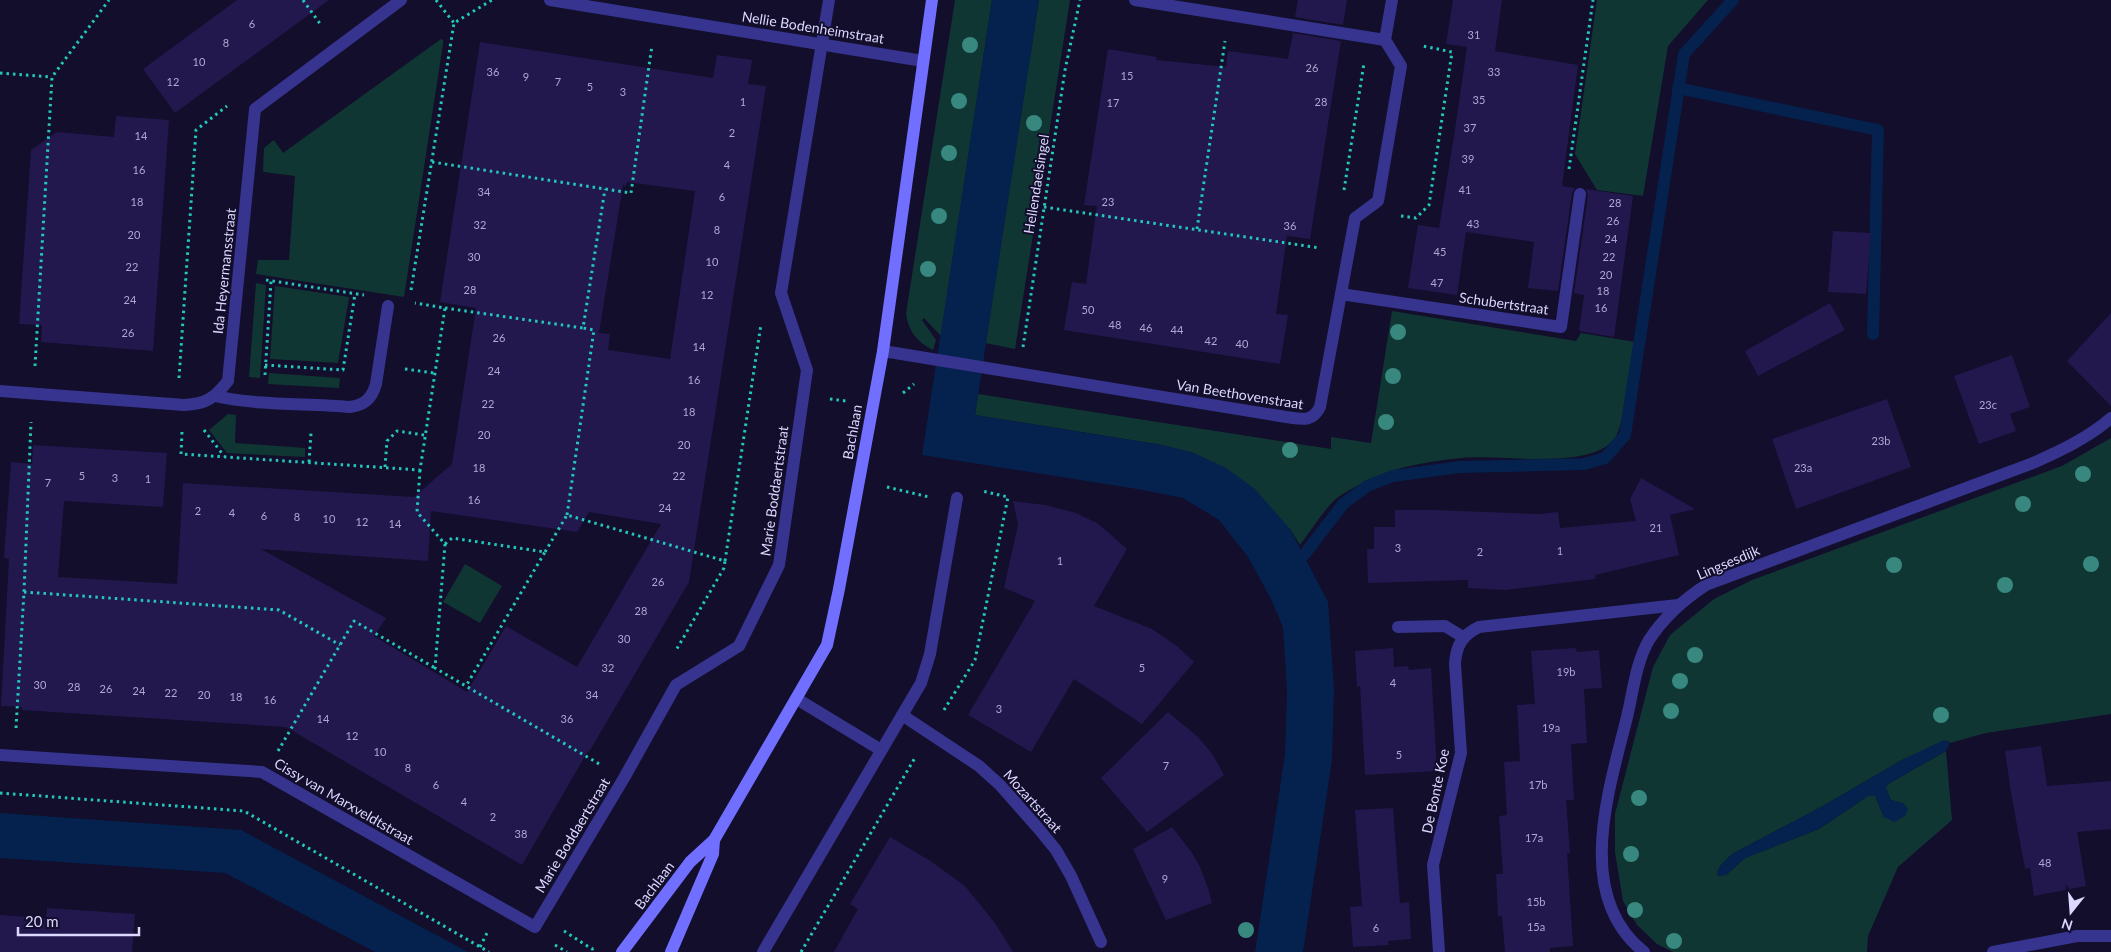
<svg xmlns="http://www.w3.org/2000/svg" width="2111" height="952" font-family="Lato,sans-serif">
	<style>
		.green { fill: #103634 }
		.water { fill: #05214d }
		.lines { fill: none; stroke-linecap: round; stroke-linejoin: round }
		.stream { stroke: #05214d; stroke-width: 12 }
		.building { fill: #22184e; fill-rule: evenodd }
		.path { stroke: #23c8bb; stroke-width: 3; stroke-dasharray: 2.5 4; stroke-linecap: butt }
		.street { stroke: #36348f; stroke-width: 12 }
		.secondary { stroke: #706fff; stroke-width: 12 }
		.tree { fill: #38887f }
		.labels { text-anchor: middle; dominant-baseline: central; stroke-width: 4; stroke-linejoin: round; paint-order: stroke }
		.number-label { font-size: 11px; fill: #aea8d3 }
		.street-label { font-size: 14px; fill: #dcd8ff; stroke: #120e2b }
	</style>
	<rect width="100%" height="100%" fill="#120e2b"/>
	<!-- green -->
	<g class="green">
		<path d="M955,0H992L941,336L924,318L922,320L936,340L933,350C917,342 909,332 906,314Z"/>
		<path d="M1039,0H1070L1015,349L985,343Z"/>
		<path d="M1597,0H1708L1668,46L1643,196L1597,190L1575,154Z"/>
		<path d="M441,39L443,40V44L404,297L256,274L258,260H289L295,176L264,172L263,171L264,148L274,140L283,153Z"/>
		<path d="M256,283L266,285L260,378L249,377Z"/>
		<path d="M275,286L349,297L338,363L270,359Z"/>
		<path d="M1392,311L1576,341L1581,333L1635,342C1631,363 1625,423 1615,438C1592,471 1499,454 1462,458C1423,462 1387,468 1353,488C1348,491 1342,494 1337,498C1325,508 1310,532 1300,545L1290,529L1194,453L1162,445L975,415L978,394L1331,449V437L1371,443Z"/>
		<path d="M269,373L340,378L339,388L268,384Z"/>
		<path d="M228,414L236,415L235,443L305,448V457L227,453L209,430Z"/>
		<path d="M2111,438V714L1986,733L1950,743L1948,741L1902,760L1823,806L1732,854L1721,865L1717,872L1718,876L1726,875L1745,858L1819,829L1868,796H1875L1884,817L1904,804L1891,800L1885,788L1888,784L1946,751L1952,820L1898,867L1868,936L1867,952H1673L1657,944L1637,925L1623,901L1615,852V814L1653,667L1670,635L1714,599L1752,580L2062,466Z"/>
		<path d="M465,564L502,586L480,623L443,602Z"/>
	</g>
	<!-- water -->
	<g class="water">
		<path d="M992,0H1039L975,415L1162,445L1194,453L1226,468L1255,489L1290,529L1328,602L1334,688L1332,760L1303,952H1255L1285,754L1287,692L1283,627L1271,599L1248,557L1219,520L1183,498L1137,489L922,455Z"/>
		<path d="M1944,740L1950,743L1946,751L1888,784L1886,787L1891,800L1904,804L1908,809L1905,816L1894,822L1884,817L1875,796H1868L1819,829L1745,858L1726,875L1718,876L1717,872L1721,865L1732,854L1823,806L1902,760Z"/>
		<path d="M0,813L241,830L468,952H375L225,873L0,858Z"/>
	</g>
	<g class="lines">
		<!-- stream -->
		<g class="stream">
			<path d="M1678,88L1878,130L1873,334"/>
			<path d="M1304,555L1343,504L1367,486L1393,476L1460,467L1584,464L1605,458L1625,435L1684,54L1733,0"/>
		</g>
	</g>
	<!-- building -->
	<g class="building">
		<path d="M237,0H329L175,113L143,69Z"/>
		<path d="M1298,0H1347L1343,25L1295,17Z"/>
		<path d="M1453,0H1502L1495,51L1578,65L1562,186L1575,188L1572,193L1558,291L1528,288L1534,242L1466,232L1457,295L1408,288L1418,225L1439,228L1454,136L1467,47L1446,44Z"/>
		<path d="M1293,33L1341,41L1310,239L1287,236L1276,314L1288,315L1280,364L1064,330L1072,282L1086,284L1097,206L1084,205L1108,49L1156,57V60L1226,67L1228,51L1288,59Z"/>
		<path d="M480,42L713,78L717,55L752,60L748,84L766,86L689,582L589,752L588,751L522,865L286,727L22,710V707L1,706L9,559L4,558L11,462L32,464L33,445L167,453L163,507L64,501L58,577L177,584L183,483L414,497L452,464L476,308L440,302ZM627,182L695,191L670,359L608,350L610,334L599,333L623,185L626,186ZM431,511L577,532L589,512L661,524L577,667L506,626L467,692L374,636L386,618L261,549L428,561Z"/>
		<path d="M116,116L169,120L153,351L41,342L42,325L19,324L31,150L57,132L114,137Z"/>
		<path d="M1586,189L1633,196L1614,337L1579,331L1584,295L1574,293L1588,195Z"/>
		<path d="M1833,231L1871,233L1866,294L1828,292Z"/>
		<path d="M1830,303L1845,330L1758,376L1745,351Z"/>
		<path d="M2111,313V406L2067,361Z"/>
		<path d="M2012,355L2030,407L2010,414L2016,431L1979,444L1954,376Z"/>
		<path d="M1887,399L1911,467L1796,509L1772,439Z"/>
		<path d="M1641,478L1695,509L1670,515L1679,555L1595,575V579L1505,590L1468,588V580L1368,583L1367,549H1374V527H1395V510H1433L1540,514L1558,512L1560,528L1636,521L1630,499Z"/>
		<path d="M1013,501L1045,505L1076,513L1097,523L1109,533L1127,549L1094,606L1152,629L1177,646L1194,662L1142,724L1074,679L1031,752L968,715L1035,601L1004,588L1018,525Z"/>
		<path d="M1393,648L1394,667L1408,666L1409,670L1431,668L1437,771L1365,775L1360,686L1357,687L1355,651Z"/>
		<path d="M1576,648L1577,652L1599,650L1602,688L1584,689L1587,743L1571,744L1574,800H1566L1570,853H1567L1573,946L1550,948V952H1505L1502,916H1498L1496,874H1503L1499,816L1507,815L1504,762L1520,761L1517,705L1535,704L1531,651Z"/>
		<path d="M1168,712L1198,737L1213,755L1224,775L1147,832L1101,778Z"/>
		<path d="M2041,746L2047,786L2111,781V829L2077,832L2086,886L2034,896L2030,868L2025,869L2011,793L2005,751Z"/>
		<path d="M1393,808L1400,903L1409,902L1411,939L1388,941L1389,945L1353,947L1350,907L1362,906L1355,810Z"/>
		<path d="M1172,827L1192,853L1200,867L1208,888L1212,903L1166,920L1133,849Z"/>
		<path d="M890,837L929,860L965,886L995,923L1013,952H834L858,909L850,904Z"/>
		<path d="M47,908L135,914L132,952H0V915L46,918Z"/>
	</g>
	<g class="lines">
		<!-- path -->
		<g class="path">
			<path d="M303,0L321,25"/>
			<path d="M436,0L454,23"/>
			<path d="M0,73L52,77"/>
			<path d="M432,162L631,193L652,45"/>
			<path d="M1569,169L1593,0"/>
			<path d="M1344,190L1364,63"/>
			<path d="M1044,207L1320,248"/>
			<path d="M1401,216L1416,218L1429,205L1452,52L1423,46"/>
			<path d="M1197,229L1225,41"/>
			<path d="M266,280L364,295"/>
			<path d="M411,290L454,23L492,0"/>
			<path d="M445,308L583,328L605,189"/>
			<path d="M1023,347L1065,70L1080,0"/>
			<path d="M265,365L343,370L355,294"/>
			<path d="M35,366L52,77L109,0"/>
			<path d="M405,369L434,373"/>
			<path d="M265,375L271,281"/>
			<path d="M179,378L196,130L227,106"/>
			<path d="M903,393L914,384"/>
			<path d="M830,399L846,401"/>
			<path d="M204,430L224,456"/>
			<path d="M182,432L181,454L420,470L445,308L415,303"/>
			<path d="M309,462L311,433"/>
			<path d="M385,467L387,441L397,431L424,435"/>
			<path d="M420,470L417,512L445,544L435,668L601,765"/>
			<path d="M887,487L929,497"/>
			<path d="M567,515L594,330L583,328"/>
			<path d="M445,544L452,538L545,552L466,686"/>
			<path d="M545,552L567,515L725,561L724,568L675,652"/>
			<path d="M725,561L761,324"/>
			<path d="M24,592L279,610L340,645"/>
			<path d="M944,710L975,660L1008,497L982,491"/>
			<path d="M16,728L24,592L31,422"/>
			<path d="M278,751L354,621L435,668"/>
			<path d="M0,793L244,811L489,952"/>
			<path d="M564,931L592,949L595,948"/>
			<path d="M555,945L567,952"/>
			<path d="M480,947L487,933"/>
			<path d="M801,952L916,756"/>
		</g>
		<!-- street -->
		<g class="street">
			<path d="M550,0L923,61"/>
			<path d="M1135,0L1385,40"/>
			<path d="M1341,294L1561,327L1580,194"/>
			<path d="M883,351L1286,417C1301,419 1312,423 1320,407L1355,218L1378,201L1401,66L1385,40L1392,0"/>
			<path d="M0,391L184,405C207,404 214,398 228,381L255,109L401,0"/>
			<path d="M215,396C259,406 306,403 350,407C365,405 372,398 376,384L388,306"/>
			<path d="M1398,627L1445,626L1463,637"/>
			<path d="M797,699L881,750"/>
			<path d="M902,715L979,766L1000,785L1038,828L1056,850L1071,876L1101,942"/>
			<path d="M0,755L262,772L535,927L624,778L676,685L739,646L779,565L807,370L781,293L829,0"/>
			<path d="M763,952L921,683L930,654L957,498"/>
			<path d="M1439,952L1433,865L1461,753L1455,664C1456,646 1462,635 1479,627L1678,605"/>
			<path d="M1644,952C1573,896 1609,790 1627,717C1633,692 1636,662 1649,640C1664,617 1683,600 1706,585L2033,463C2060,451 2088,438 2111,418"/>
			<path d="M1993,952L2077,936H2111"/>
		</g>
		<!-- secondary -->
		<g class="secondary">
			<path d="M622,952L690,862L714,840L827,645L839,589L883,351L932,0"/>
			<path d="M671,952L713,854L714,840"/>
		</g>
	</g>
	<!-- trees -->
	<g class="tree">
		<circle cx="970" cy="45" r="8"/>
		<circle cx="959" cy="101" r="8"/>
		<circle cx="1034" cy="123" r="8"/>
		<circle cx="949" cy="153" r="8"/>
		<circle cx="939" cy="216" r="8"/>
		<circle cx="928" cy="269" r="8"/>
		<circle cx="1398" cy="332" r="8"/>
		<circle cx="1393" cy="376" r="8"/>
		<circle cx="1386" cy="422" r="8"/>
		<circle cx="1290" cy="450" r="8"/>
		<circle cx="2083" cy="474" r="8"/>
		<circle cx="2023" cy="504" r="8"/>
		<circle cx="2091" cy="564" r="8"/>
		<circle cx="1894" cy="565" r="8"/>
		<circle cx="2005" cy="585" r="8"/>
		<circle cx="1695" cy="655" r="8"/>
		<circle cx="1680" cy="681" r="8"/>
		<circle cx="1671" cy="711" r="8"/>
		<circle cx="1941" cy="715" r="8"/>
		<circle cx="1639" cy="798" r="8"/>
		<circle cx="1631" cy="854" r="8"/>
		<circle cx="1635" cy="910" r="8"/>
		<circle cx="1246" cy="930" r="8"/>
		<circle cx="1674" cy="941" r="8"/>
	</g>
	<g class="labels">
		<!-- number labels -->
		<g class="number-label">
			<text x="252" y="23">6</text>
			<text x="1474" y="34">31</text>
			<text x="226" y="42">8</text>
			<text x="199" y="61">10</text>
			<text x="1312" y="67">26</text>
			<text x="493" y="71">36</text>
			<text x="1494" y="71">33</text>
			<text x="1127" y="75">15</text>
			<text x="526" y="76">9</text>
			<text x="173" y="81">12</text>
			<text x="558" y="81">7</text>
			<text x="590" y="86">5</text>
			<text x="623" y="91">3</text>
			<text x="1479" y="99">35</text>
			<text x="743" y="101">1</text>
			<text x="1321" y="101">28</text>
			<text x="1113" y="102">17</text>
			<text x="1470" y="127">37</text>
			<text x="732" y="132">2</text>
			<text x="141" y="135">14</text>
			<text x="1468" y="158">39</text>
			<text x="727" y="164">4</text>
			<text x="139" y="169">16</text>
			<text x="1465" y="189">41</text>
			<text x="484" y="191">34</text>
			<text x="722" y="196">6</text>
			<text x="137" y="201">18</text>
			<text x="1108" y="201">23</text>
			<text x="1615" y="202">28</text>
			<text x="1613" y="220">26</text>
			<text x="1473" y="223">43</text>
			<text x="480" y="224">32</text>
			<text x="1290" y="225">36</text>
			<text x="717" y="229">8</text>
			<text x="134" y="234">20</text>
			<text x="1611" y="238">24</text>
			<text x="1440" y="251">45</text>
			<text x="474" y="256">30</text>
			<text x="1609" y="256">22</text>
			<text x="712" y="261">10</text>
			<text x="132" y="266">22</text>
			<text x="1606" y="274">20</text>
			<text x="1437" y="282">47</text>
			<text x="470" y="289">28</text>
			<text x="1603" y="290">18</text>
			<text x="707" y="294">12</text>
			<text x="130" y="299">24</text>
			<text x="1601" y="307">16</text>
			<text x="1088" y="309">50</text>
			<text x="1115" y="324">48</text>
			<text x="1146" y="327">46</text>
			<text x="1177" y="329">44</text>
			<text x="128" y="332">26</text>
			<text x="499" y="337">26</text>
			<text x="1211" y="340">42</text>
			<text x="1242" y="343">40</text>
			<text x="699" y="346">14</text>
			<text x="494" y="370">24</text>
			<text x="694" y="379">16</text>
			<text x="488" y="403">22</text>
			<text x="1988" y="404">23c</text>
			<text x="689" y="411">18</text>
			<text x="484" y="434">20</text>
			<text x="1881" y="440">23b</text>
			<text x="684" y="444">20</text>
			<text x="479" y="467">18</text>
			<text x="1803" y="467">23a</text>
			<text x="82" y="475">5</text>
			<text x="679" y="475">22</text>
			<text x="115" y="477">3</text>
			<text x="148" y="478">1</text>
			<text x="48" y="482">7</text>
			<text x="474" y="499">16</text>
			<text x="665" y="507">24</text>
			<text x="198" y="510">2</text>
			<text x="232" y="512">4</text>
			<text x="264" y="515">6</text>
			<text x="297" y="516">8</text>
			<text x="329" y="518">10</text>
			<text x="362" y="521">12</text>
			<text x="395" y="523">14</text>
			<text x="1656" y="527">21</text>
			<text x="1398" y="547">3</text>
			<text x="1560" y="550">1</text>
			<text x="1480" y="551">2</text>
			<text x="1060" y="560">1</text>
			<text x="658" y="581">26</text>
			<text x="641" y="610">28</text>
			<text x="624" y="638">30</text>
			<text x="608" y="667">32</text>
			<text x="1142" y="667">5</text>
			<text x="1566" y="671">19b</text>
			<text x="1393" y="682">4</text>
			<text x="40" y="684">30</text>
			<text x="74" y="686">28</text>
			<text x="106" y="688">26</text>
			<text x="139" y="690">24</text>
			<text x="171" y="692">22</text>
			<text x="204" y="694">20</text>
			<text x="592" y="694">34</text>
			<text x="236" y="696">18</text>
			<text x="270" y="699">16</text>
			<text x="999" y="708">3</text>
			<text x="323" y="718">14</text>
			<text x="567" y="718">36</text>
			<text x="1551" y="727">19a</text>
			<text x="352" y="735">12</text>
			<text x="380" y="751">10</text>
			<text x="1399" y="754">5</text>
			<text x="1166" y="765">7</text>
			<text x="408" y="767">8</text>
			<text x="436" y="784">6</text>
			<text x="1538" y="784">17b</text>
			<text x="464" y="801">4</text>
			<text x="493" y="816">2</text>
			<text x="521" y="833">38</text>
			<text x="1534" y="837">17a</text>
			<text x="2045" y="862">48</text>
			<text x="1165" y="878">9</text>
			<text x="1536" y="901">15b</text>
			<text x="1536" y="926">15a</text>
			<text x="1376" y="927">6</text>
		</g>
		<!-- street labels -->
		<g class="street-label">
			<text transform="translate(813 27) rotate(9)">Nellie Bodenheimstraat</text>
			<text transform="translate(1036 184) rotate(-81)">Hellendaelsingel</text>
			<text transform="translate(224 271) rotate(-84)">Ida Heyermansstraat</text>
			<text transform="translate(1504 303) rotate(8)">Schubertstraat</text>
			<text transform="translate(1240 394) rotate(9)">Van Beethovenstraat</text>
			<text transform="translate(852 432) rotate(-80)">Bachlaan</text>
			<text transform="translate(774 491) rotate(-82)">Marie Boddaertstraat</text>
			<text transform="translate(1728 562) rotate(-23)">Lingsesdijk</text>
			<text transform="translate(1435 791) rotate(-78)">De Bonte Koe</text>
			<text transform="translate(344 801) rotate(30)">Cissy van Marxveldtstraat</text>
			<text transform="translate(1033 801) rotate(48)">Mozartstraat</text>
			<text transform="translate(572 835) rotate(-59)">Marie Boddaertstraat</text>
			<text transform="translate(654 885) rotate(-53)">Bachlaan</text>
		</g>
	</g>
	<!-- north arrow -->
	<g transform="translate(2071 912) rotate(197)" stroke="#120e2b" stroke-width="4" paint-order="stroke">
	<path d="M0-4L9 19L0 12L-9 19Z" fill="#dcd8ff"/>
	<text y="-8" font-size="14" font-weight="bold" text-anchor="middle" fill="#dcd8ff">N</text>
	</g>
	<!-- scale -->
	<path d="M18 927v8h121v-8" fill="none" stroke="#dcd8ff" stroke-width="2.5"/>
	<text x="25" y="927" font-size="15" fill="#dcd8ff" stroke="#120e2b" stroke-width="4" paint-order="stroke">20 m</text>
</svg>
